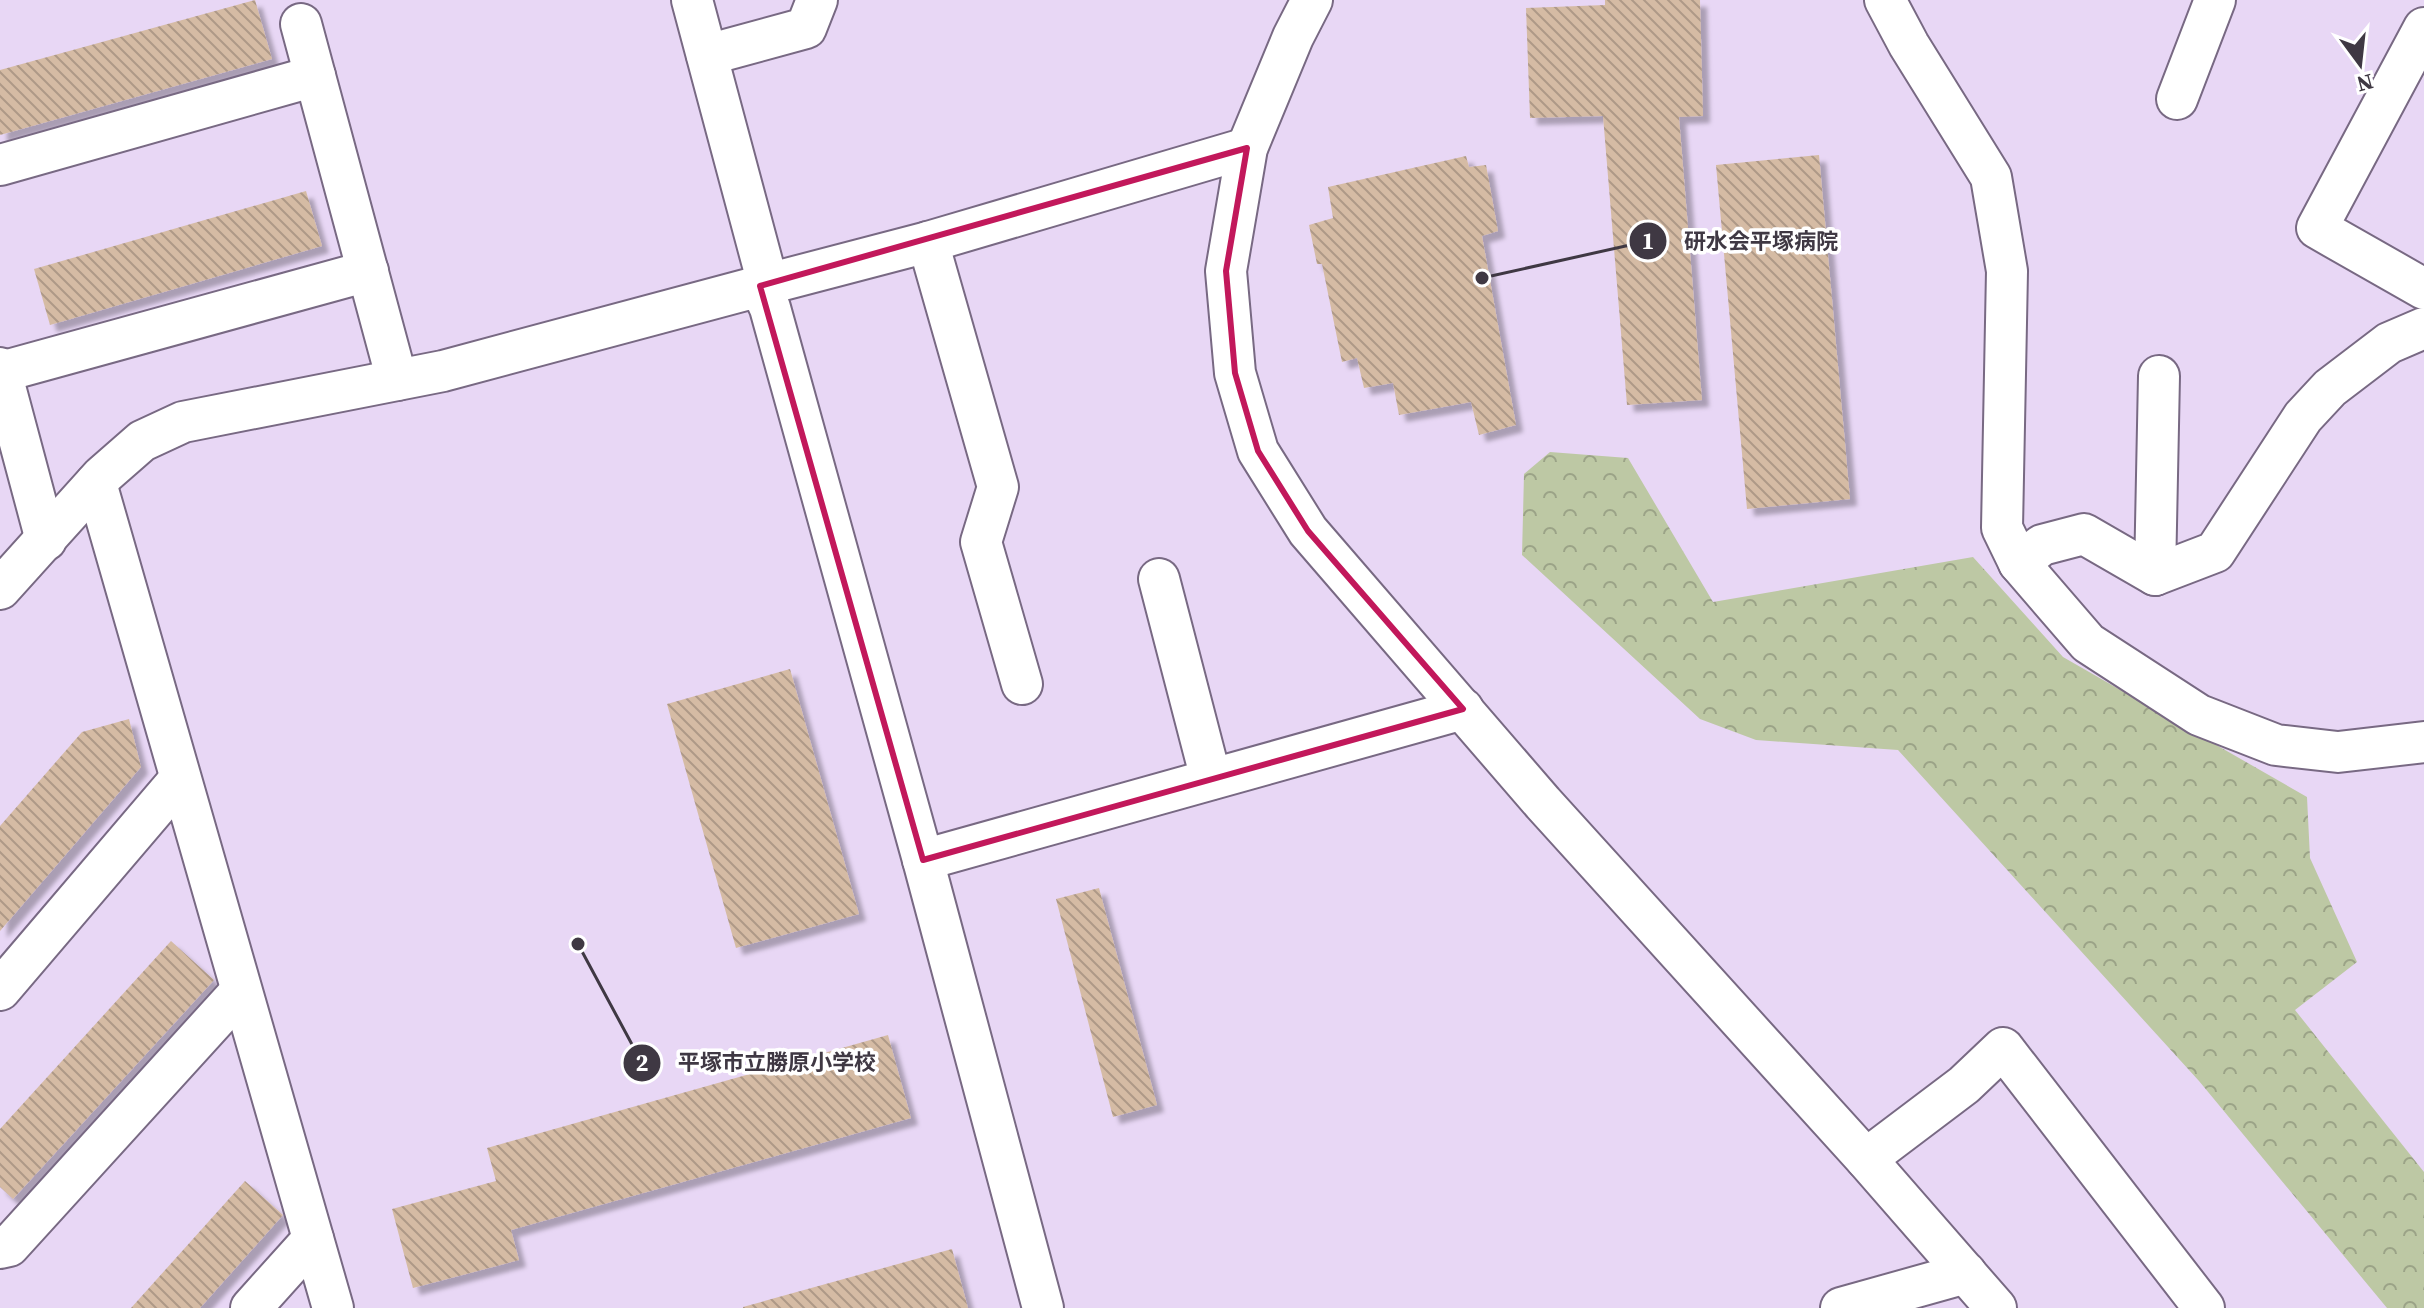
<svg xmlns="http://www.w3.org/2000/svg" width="2424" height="1308" font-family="'Source Serif 4','Noto Sans JP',serif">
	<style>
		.forest { fill: url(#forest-crowns) }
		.building { fill: url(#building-back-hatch); filter: url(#shadow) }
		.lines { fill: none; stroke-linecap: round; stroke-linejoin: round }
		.minor-casing { stroke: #786983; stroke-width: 44 }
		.minor { stroke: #fff; stroke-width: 40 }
		.marked { fill: none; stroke: #c2185b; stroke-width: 6; stroke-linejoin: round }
		.leader { fill: none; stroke: #3f3843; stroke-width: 3 }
		.callout-dot { fill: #3f3843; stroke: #fff; stroke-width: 3 }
		.mark-label { font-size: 24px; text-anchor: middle; font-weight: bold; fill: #fff }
		.callout-label { font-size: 22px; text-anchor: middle; font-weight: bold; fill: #3f3843; stroke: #fff; stroke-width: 7; stroke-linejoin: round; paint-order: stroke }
	</style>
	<defs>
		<pattern id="forest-crowns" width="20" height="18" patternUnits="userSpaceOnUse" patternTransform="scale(2)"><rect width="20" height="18" fill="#bdc8a4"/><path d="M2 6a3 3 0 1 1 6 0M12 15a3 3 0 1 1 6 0" fill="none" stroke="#9ba387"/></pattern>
		<pattern id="building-back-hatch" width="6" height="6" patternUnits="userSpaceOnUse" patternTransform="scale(2)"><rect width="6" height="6" fill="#d5bba4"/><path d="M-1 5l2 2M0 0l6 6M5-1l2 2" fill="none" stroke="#ae9987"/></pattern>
		<filter id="shadow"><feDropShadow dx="7" dy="7" stdDeviation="2" flood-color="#0004"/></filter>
	</defs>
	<rect width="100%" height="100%" fill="#e8d7f5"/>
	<!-- forest -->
	<path class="forest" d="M1550,452L1628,458L1713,602L1973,557L2063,657L2307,797L2310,858L2357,962L2295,1010L2424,1172V1308H2387L2199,1081L1898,750L1756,740L1700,719L1522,555L1524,474Z"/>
	<!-- building -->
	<g class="building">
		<path d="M255,0L272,59L0,135V70Z"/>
		<path d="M1605,0H1700L1703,116L1679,117L1702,400L1627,405L1603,116L1530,118L1526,8L1605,5Z"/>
		<path d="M1819,155L1850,499L1747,509L1716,165Z"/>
		<path d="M1466,156L1469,167L1486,165L1498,231L1482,236L1516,425L1479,435L1471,402L1399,415L1393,383L1364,388L1357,358L1342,362L1322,264H1317L1309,225L1333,218L1328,187Z"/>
		<path d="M306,191L322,246L50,325L34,269Z"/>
		<path d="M790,669L859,914L736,948L667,704Z"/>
		<path d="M129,719L141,767L0,931V826L82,732Z"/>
		<path d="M1099,888L1157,1105L1113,1117L1056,899Z"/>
		<path d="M171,941L214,980L13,1199L0,1187V1129Z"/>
		<path d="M888,1035L911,1118L511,1230L519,1260L413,1288L392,1209L496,1181L487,1148Z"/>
		<path d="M245,1181L283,1215L200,1308H131Z"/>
		<path d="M952,1249L968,1308H743V1307Z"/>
	</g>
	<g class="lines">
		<!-- minor casing -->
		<g class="minor-casing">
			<g id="minor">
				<path d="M692,0L768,284"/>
				<path d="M1312,0L1293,37L1247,148L1226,271L1235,373L1258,451L1308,531L1543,803L1866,1159L1996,1308"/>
				<path d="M1885,0L1909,45L1991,177L2007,271L2002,528L2019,563L2088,643L2199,715L2276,745L2338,752L2424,742"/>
				<path d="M301,24L397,380"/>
				<path d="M2424,28L2317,228L2424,289"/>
				<path d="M707,55L806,28L817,0"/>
				<path d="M2177,99L2215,0"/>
				<path d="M0,165L315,76"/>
				<path d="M928,242L998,487L981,542L1022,684"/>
				<path d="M760,286L928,242L1247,148"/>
				<path d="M0,368L46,540"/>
				<path d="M1,372L368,271"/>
				<path d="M96,483L333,1308"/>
				<path d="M2019,563L2042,545L2084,534L2155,575L2215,552L2303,417L2330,388L2389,343L2424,328"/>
				<path d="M2155,575L2159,376"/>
				<path d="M1159,579L1211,779"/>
				<path d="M0,589L102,476L142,441L183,422L443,371L760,286L770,308L923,860L1043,1308"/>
				<path d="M923,860L1463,709"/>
				<path d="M0,990L180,779"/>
				<path d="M1866,1159L1964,1085L2003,1048L2204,1308"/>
				<path d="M0,1248L9,1246L241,991"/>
				<path d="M251,1308L313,1239"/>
				<path d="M1841,1308L1966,1273"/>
			</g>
		</g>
		<!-- minor -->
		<use href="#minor" class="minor"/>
	</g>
	<!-- marked area -->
	<path class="marked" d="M1247,148L1226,271L1235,373L1258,451L1308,531L1463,709L923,860L760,286Z"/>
	<!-- callouts -->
	<path class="leader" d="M1482 278L1648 241M578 944L642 1063"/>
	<g class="callout-dot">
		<circle cx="1482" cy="278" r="8"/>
		<circle cx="578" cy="944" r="8"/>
		<circle cx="1648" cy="241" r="20"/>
		<circle cx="642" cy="1063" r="20"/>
	</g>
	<g class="mark-label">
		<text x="1648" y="249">1</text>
		<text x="642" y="1071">2</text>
	</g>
	<g class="callout-label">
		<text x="1761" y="249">研水会平塚病院</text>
		<text x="777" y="1070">平塚市立勝原小学校</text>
	</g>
	<!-- north arrow -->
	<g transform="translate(2360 64) rotate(165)" stroke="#ffffff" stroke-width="6" paint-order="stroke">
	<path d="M0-6L14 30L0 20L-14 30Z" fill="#3f3843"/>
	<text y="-12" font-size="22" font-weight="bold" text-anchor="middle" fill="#3f3843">N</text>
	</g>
</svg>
